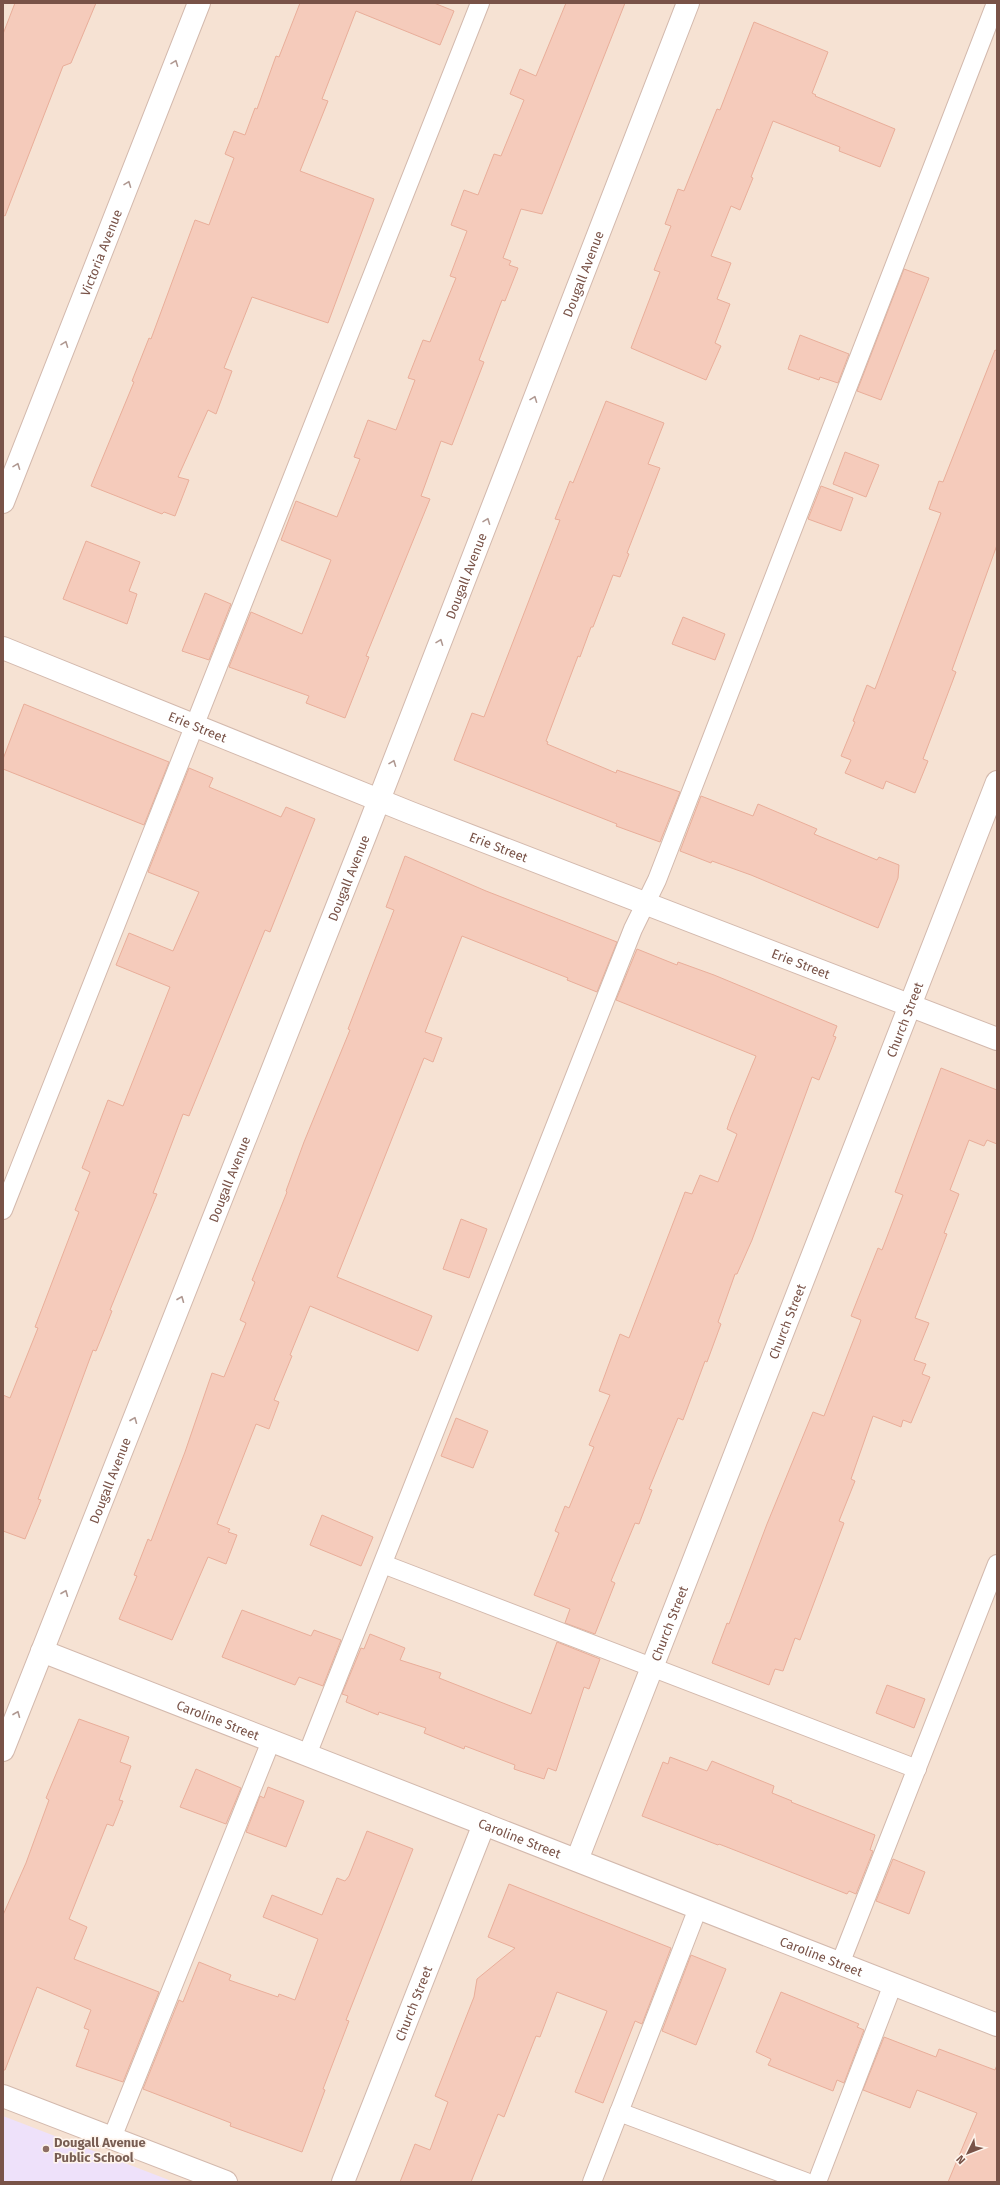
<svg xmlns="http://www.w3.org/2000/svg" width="1000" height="2185" font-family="'Fira Sans',sans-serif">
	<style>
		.residential { fill: #f6e2d3 }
		.education { fill: #eee1fa }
		.building { fill: #f5cbbb; stroke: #e9ae9a }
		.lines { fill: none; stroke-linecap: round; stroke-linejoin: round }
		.lane-casing { stroke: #d3b9ad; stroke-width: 20 }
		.street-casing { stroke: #d3b9ad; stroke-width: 24 }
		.lane { stroke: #fff; stroke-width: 18 }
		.street { stroke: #fff; stroke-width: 22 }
		.oneway { stroke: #af9891 }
		.education-dot { fill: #8d6e63; stroke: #fff5ed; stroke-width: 1.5 }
		.labels { text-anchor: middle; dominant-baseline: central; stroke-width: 3; stroke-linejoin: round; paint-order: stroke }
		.street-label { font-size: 13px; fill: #795348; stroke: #fff5ed }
		.education-label { font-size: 13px; font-weight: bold; fill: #785e54; stroke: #fff5ed; text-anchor: start }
	</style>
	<rect width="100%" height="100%" fill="#fef1e5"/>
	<!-- residential -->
	<rect class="residential" x="3" y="3" width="994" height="2179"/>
	<!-- education -->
	<path class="education" d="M3,2116L174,2182H3Z"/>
	<!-- building -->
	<g class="building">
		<path d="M15,3H96L71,63L63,66L5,216L3,215V34Z"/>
		<path d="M300,3H434L454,11L440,45L356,11L322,99L328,101L300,171L374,199L328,323L252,297L224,368L232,371L216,414L208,410L178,477L189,480L175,516L164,512L162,514L91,486L134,382L132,381L149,338L151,339L195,220L209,225L234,158L225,154L234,131L245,135L255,108L257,109L276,56L279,57Z"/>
		<path d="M566,3H625L542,214L521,209L503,258L511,261L509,265L518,268L505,301L502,300L479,360L484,362L452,445L441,441L421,496L430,499L366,656L369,657L345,718L306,703L309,696L229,667L251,612L302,634L331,560L281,540L296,501L337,517L360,459L354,457L368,420L396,430L415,380L408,378L423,340L430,342L456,278L450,276L467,231L451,225L464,190L478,195L494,154L501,156L524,100L510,94L520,69L536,76Z"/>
		<path d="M754,22L828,52L812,93L816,95L815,96L895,129L880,167L839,151L840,147L773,121L751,177L753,178L740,210L731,206L711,256L731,263L717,299L730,304L715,343L721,346L706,380L631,348L660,272L654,270L671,226L665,224L678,189L684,191L717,109L720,110Z"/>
		<path d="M904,269L929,278L881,400L857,391Z"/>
		<path d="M800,335L849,354L838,383L820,377L819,380L788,369Z"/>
		<path d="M995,350L997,351V545L952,670L956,672L923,759L928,761L915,793L886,781L883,789L845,773L851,760L841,756L855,722L853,721L867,685L875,689L941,513L929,509L939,481L943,482Z"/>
		<path d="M606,401L664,423L648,464L660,468L627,553L629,554L620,577L613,575L593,627H591L580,657L578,656L546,741L548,742L547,744L616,773L617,770L680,792L660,842L616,826L617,824L454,760L472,713L484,717L560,520L555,519L570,481L573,483Z"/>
		<path d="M845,452L879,465L866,497L833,484Z"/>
		<path d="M821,486L853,498L841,531L808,519Z"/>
		<path d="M86,541L140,562L129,591L137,594L127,624L63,599Z"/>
		<path d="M205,593L231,604L209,660L182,651Z"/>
		<path d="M683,617L725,634L715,660L672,644Z"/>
		<path d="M24,704L169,762L144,825L3,769V759Z"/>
		<path d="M189,768L213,778L209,787L281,817L286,807L315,819L270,932L265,930L189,1116L183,1114L153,1193L157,1194L110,1310L112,1311L103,1334L96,1351L93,1350L38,1499L41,1500L25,1539L3,1531V1395L10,1398L38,1328L35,1327L79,1212L75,1210L90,1172L82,1168L108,1100L123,1106L170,987L116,965L129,933L173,951L199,892L148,872Z"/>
		<path d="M701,796L753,816L758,804L817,829L814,834L877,860L879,857L899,865L898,878L878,928L751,875L712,861L711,863L680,851Z"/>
		<path d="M405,856L486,891L617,942L597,992L567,980L568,978L462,936L425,1032L442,1038L433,1062L424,1058L337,1277L432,1316L418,1351L310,1306L290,1355L292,1356L274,1400L279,1402L269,1429L256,1424L217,1524L230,1529L228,1532L237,1535L226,1564L208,1557L172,1640L119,1619L137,1576L134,1575L148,1539L151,1541L185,1452L212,1373L224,1377L246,1323L240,1320L255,1282L252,1280L287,1192L286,1191L304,1142L350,1030L348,1029L394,910L386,907Z"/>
		<path d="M637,949L677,965L678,962L714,975L837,1026L833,1036L836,1037L819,1080L812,1077L752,1240L737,1274H735L718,1322L721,1324L707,1362L705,1361L683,1420L678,1418L649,1489L652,1490L639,1524L635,1523L611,1581L615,1583L595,1634L565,1623L570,1609L534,1595L559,1533L555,1531L565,1506L569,1508L594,1447L589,1445L610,1395L599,1391L620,1334L629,1338L685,1192L692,1194L700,1175L718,1182L737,1134L727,1129L731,1117L756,1056L616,1000Z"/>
		<path d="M941,1068L997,1090V1144L987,1140L984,1146L969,1140L950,1190L959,1194L944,1233L947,1234L915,1318L929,1323L914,1360L926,1364L922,1374L930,1377L911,1423L903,1420L901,1427L873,1416L851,1479L855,1481L839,1521L844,1523L800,1640L795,1638L783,1671L775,1669L769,1685L712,1663L727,1623L729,1624L767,1524L813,1412L824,1416L860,1323L861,1320L851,1316L878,1248L882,1250L903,1195L895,1192Z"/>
		<path d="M461,1219L487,1229L469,1278L443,1269Z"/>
		<path d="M456,1418L488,1431L473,1468L441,1456Z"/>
		<path d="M322,1515L373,1537L361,1566L310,1545Z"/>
		<path d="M242,1610L311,1636L314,1630L341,1640L323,1686L299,1677L295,1685L222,1657Z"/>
		<path d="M370,1634L405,1648L400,1660L441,1673L439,1678L531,1714L557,1642L600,1659L589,1689L584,1687L556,1771L548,1768L544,1779L514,1769L515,1765L465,1746L464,1749L424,1733L426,1728L379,1712L378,1715L346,1702L348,1696L342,1694L361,1648L364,1649Z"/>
		<path d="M887,1685L925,1699L914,1728L876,1713Z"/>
		<path d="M79,1719L129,1737L120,1762L131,1766L119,1800L123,1801L113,1826L107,1824L69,1919L87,1927L74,1959L159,1992L123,2082L76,2066L89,2030L84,2028L91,2010L37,1987L5,2070H3V1915L26,1863L49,1800L46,1798Z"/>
		<path d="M670,1757L707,1771L712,1761L774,1786L772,1793L792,1801L791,1802L875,1835L870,1850L873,1851L856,1894L849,1891L847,1894L719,1844L718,1845L642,1816L663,1762L668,1764Z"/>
		<path d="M196,1769L241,1788L226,1824L180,1807Z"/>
		<path d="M268,1787L304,1801L286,1847L246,1832L260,1796L264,1798Z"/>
		<path d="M367,1831L413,1849L346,2020L349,2021L323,2089L325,2090L302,2152L230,2126L231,2123L143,2089L179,2000L183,2002L199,1962L231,1975L229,1980L278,1997L279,1994L295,2000L318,1939L263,1917L272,1895L322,1915L337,1878L345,1881L349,1876Z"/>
		<path d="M893,1859L925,1872L909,1914L876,1901Z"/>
		<path d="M509,1884L671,1948L642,2024L635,2021L603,2103L575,2092L607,2011L557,1992L540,2037L536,2036L504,2117L498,2114L471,2182H400L415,2144L430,2150L448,2102L435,2096L474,1997L477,1979L515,1948L488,1937Z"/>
		<path d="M691,1955L726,1969L696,2045L662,2031Z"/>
		<path d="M781,1992L859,2024L857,2027L864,2030L844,2083L837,2080L833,2091L768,2065L771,2059L756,2052Z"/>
		<path d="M884,2037L936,2057L939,2049L995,2070L997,2065V2182H948L977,2113L917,2090L910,2108L863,2090Z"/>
	</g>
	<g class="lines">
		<!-- lane casing -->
		<g class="lane-casing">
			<g id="lane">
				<path d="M3,1210L480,3"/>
				<path d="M383,1564L917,1769"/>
				<path d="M307,1755L633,929L657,880L996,3"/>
				<path d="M840,1964L997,1564"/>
				<path d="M619,2112L806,2182"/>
				<path d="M112,2138L271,1741"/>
				<path d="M592,2182L698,1908"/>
				<path d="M817,2182L893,1984"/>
			</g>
		</g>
		<!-- street casing -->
		<g class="street-casing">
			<g id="street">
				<path id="s1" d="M3,502L199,3"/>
				<path id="s2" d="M3,648L411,813L997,1039"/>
				<path id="s3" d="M42,1651L997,2025"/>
				<path id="s4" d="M3,1750L365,836L688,3"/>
				<path id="s5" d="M577,1860L997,782"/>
				<path d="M3,2096L226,2182"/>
				<path id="s6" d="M343,2182L484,1824"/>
			</g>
		</g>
		<!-- lane -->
		<use href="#lane" class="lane"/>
		<!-- street -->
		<use href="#street" class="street"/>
	</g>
	<!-- one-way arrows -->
	<defs><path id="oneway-chevron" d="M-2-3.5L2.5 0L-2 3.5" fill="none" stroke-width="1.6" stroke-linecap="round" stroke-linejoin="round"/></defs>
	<g class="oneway">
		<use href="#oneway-chevron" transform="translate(175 63) rotate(-69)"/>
		<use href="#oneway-chevron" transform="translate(128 184) rotate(-69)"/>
		<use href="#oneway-chevron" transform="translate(65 344) rotate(-69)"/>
		<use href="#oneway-chevron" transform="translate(534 399) rotate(-69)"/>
		<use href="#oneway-chevron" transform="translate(17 466) rotate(-69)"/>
		<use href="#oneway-chevron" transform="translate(487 521) rotate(-69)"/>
		<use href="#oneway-chevron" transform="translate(440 642) rotate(-69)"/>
		<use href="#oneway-chevron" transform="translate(393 763) rotate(-69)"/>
		<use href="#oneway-chevron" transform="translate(181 1299) rotate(-68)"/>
		<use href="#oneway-chevron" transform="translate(134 1420) rotate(-68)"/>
		<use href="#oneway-chevron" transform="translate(65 1593) rotate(-68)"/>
		<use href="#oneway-chevron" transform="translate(17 1714) rotate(-68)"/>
	</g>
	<!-- markers -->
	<circle class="education-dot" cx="46" cy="2149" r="4"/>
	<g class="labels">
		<!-- street labels -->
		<g class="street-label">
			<text stroke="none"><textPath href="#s1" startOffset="268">Victoria Avenue</textPath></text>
			<text stroke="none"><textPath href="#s4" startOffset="1586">Dougall Avenue</textPath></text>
			<text stroke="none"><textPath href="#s4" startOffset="1262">Dougall Avenue</textPath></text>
			<text stroke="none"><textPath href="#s2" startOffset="210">Erie Street</textPath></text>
			<text stroke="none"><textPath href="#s2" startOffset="534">Erie Street</textPath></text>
			<text stroke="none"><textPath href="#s4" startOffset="938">Dougall Avenue</textPath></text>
			<text stroke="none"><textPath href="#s2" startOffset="858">Erie Street</textPath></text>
			<text stroke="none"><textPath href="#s5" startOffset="902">Church Street</textPath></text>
			<text stroke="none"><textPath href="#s4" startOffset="614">Dougall Avenue</textPath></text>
			<text stroke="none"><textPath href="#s5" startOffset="578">Church Street</textPath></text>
			<text stroke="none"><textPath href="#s4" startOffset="290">Dougall Avenue</textPath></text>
			<text stroke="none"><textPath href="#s5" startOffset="254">Church Street</textPath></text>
			<text stroke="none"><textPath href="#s3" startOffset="189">Caroline Street</textPath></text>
			<text stroke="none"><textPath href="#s3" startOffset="513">Caroline Street</textPath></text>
			<text stroke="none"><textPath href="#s3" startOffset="837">Caroline Street</textPath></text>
			<text stroke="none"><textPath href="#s6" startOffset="192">Church Street</textPath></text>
		</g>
		<!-- education labels -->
		<g class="education-label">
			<text x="54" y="2142">Dougall Avenue<tspan x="54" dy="15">Public School</tspan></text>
		</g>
	</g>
	<!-- border -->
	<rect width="1000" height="2185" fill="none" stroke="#795348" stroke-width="8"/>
	<!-- north arrow -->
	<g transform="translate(968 2153) rotate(227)" stroke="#fff5ed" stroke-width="3" paint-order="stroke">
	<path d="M0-3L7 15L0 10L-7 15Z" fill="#795348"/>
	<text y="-6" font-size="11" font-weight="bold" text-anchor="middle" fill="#795348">N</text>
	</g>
</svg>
